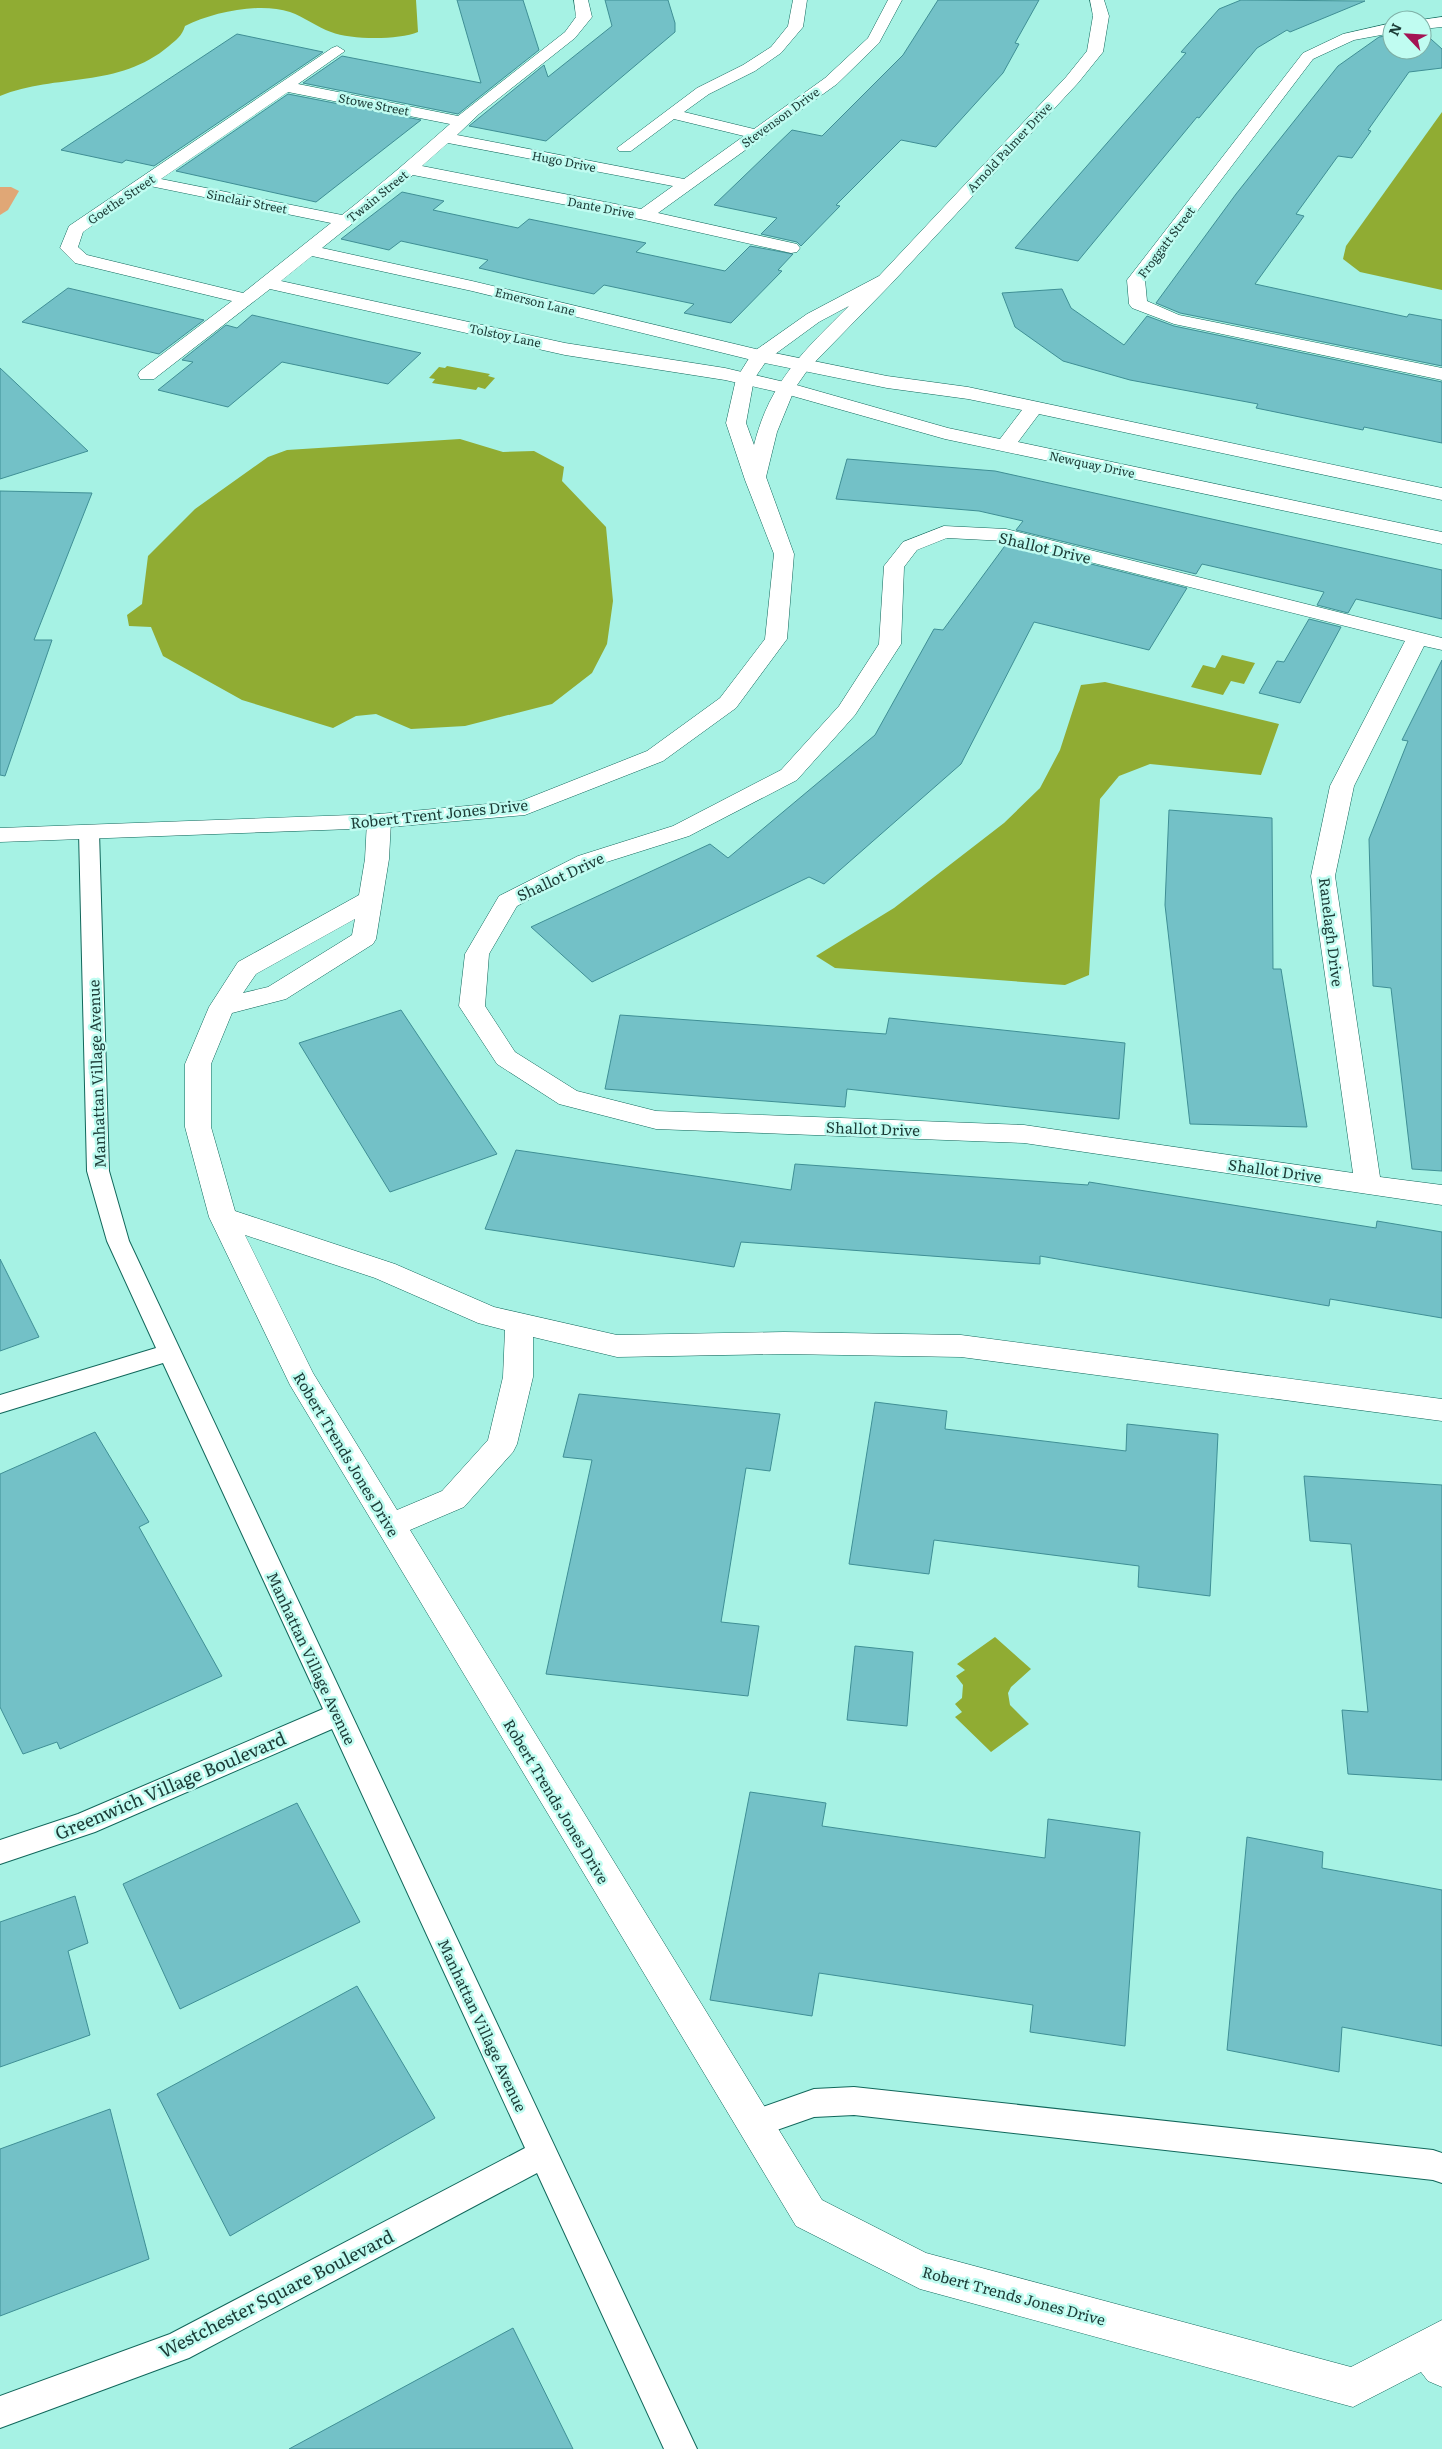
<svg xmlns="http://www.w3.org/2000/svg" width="1442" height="2449" font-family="Literata,serif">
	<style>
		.green { fill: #e0a776 }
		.water { fill: #90ac33 }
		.building { fill: #73c1c7; stroke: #3f8f95 }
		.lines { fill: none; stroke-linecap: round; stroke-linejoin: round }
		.service-casing { stroke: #11675b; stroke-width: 2 }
		.minor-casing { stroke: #11675b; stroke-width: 1 }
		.tertiary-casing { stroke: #11675b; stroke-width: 1 }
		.service { fill: #fff; fill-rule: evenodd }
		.minor { fill: #fff; fill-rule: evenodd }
		.tertiary { fill: #fff; fill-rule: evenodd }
		.labels { text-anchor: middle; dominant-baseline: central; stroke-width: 5; stroke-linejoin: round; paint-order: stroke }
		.far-street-label { font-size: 12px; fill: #1b3b36; stroke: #c0fcf1 }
		.street-label { font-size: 15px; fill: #1b3b36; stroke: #c0fcf1 }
		.near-street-label { font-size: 18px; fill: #1b3b36; stroke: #c0fcf1 }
	</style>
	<rect width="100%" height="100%" fill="#a6f2e4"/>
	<!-- green -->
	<path class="green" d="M0,187H11L19,191L8,210L0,215Z"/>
	<!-- water -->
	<g class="water">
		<path d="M0,0H416L418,32C398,40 352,40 331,32C317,27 304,17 290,12C260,2 213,12 185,26C182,36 176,40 169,46C118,89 57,73 0,96Z"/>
		<path d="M1442,112V290L1360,272L1343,259L1346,246Z"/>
		<path d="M447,366L490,374L488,376L495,378L485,389L478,387L476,390L432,383L435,379L429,378L439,367L445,368Z"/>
		<path d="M460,439L503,452L534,451L564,467L562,481L606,527L613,601L607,644L592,673L552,704L465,726L411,729L376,714L356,716L333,728L242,700L163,656L151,627L129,626L127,615L142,604L148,556L195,509L268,457L287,450Z"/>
		<path d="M1222,655L1255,663L1244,684L1231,681L1223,695L1191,687L1203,665L1215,668Z"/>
		<path d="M1105,682L1279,724L1261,775L1150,764L1119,776L1100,799L1089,975L1065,985L835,968L816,956L894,908L1004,823L1040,788L1060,750L1081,685Z"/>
		<path d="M995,1637L1031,1669L1011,1687L1008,1693L1010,1705L1029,1724L991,1752L955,1717L962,1712L955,1704L962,1698L963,1685L956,1676L965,1670L957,1664Z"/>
	</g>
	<!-- building -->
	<g class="building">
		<path d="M457,0H523L539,50L458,114L303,83L342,56L481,83Z"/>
		<path d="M605,0H668L675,23V32L546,141L469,126L544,65L548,77L612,26Z"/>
		<path d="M938,0H1039L1015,43L1019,44L1003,73L936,147L901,140L836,205L840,206L801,246L797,242L761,234L777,218L714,205L792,130L822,136L903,55Z"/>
		<path d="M1241,0L1365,1L1290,32L1287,30L1257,48L1199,118L1197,117L1078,261L1015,248L1186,53L1181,52L1219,9Z"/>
		<path d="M1422,31L1442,49V68L1409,72L1368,130L1371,131L1352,158L1338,156L1296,214L1304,216L1255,284L1407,317L1409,314L1442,320V366L1180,313L1156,303L1236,194L1338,66L1379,37L1392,35V50H1422Z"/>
		<path d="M237,34L323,52L154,166L126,160L122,163L61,150Z"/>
		<path d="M288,94L421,120L316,202L176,171Z"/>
		<path d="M402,192L444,201L433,210L518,228L529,219L646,243L636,252L725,271L750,246L793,254L778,270L782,271L731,323L684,313L694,304L604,285L594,294L526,279L479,268L488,260L401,241L389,250L341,239Z"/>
		<path d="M68,288L204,320L159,354L22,322Z"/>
		<path d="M1062,289L1071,308L1124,345L1147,316L1174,326L1442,382V443L1364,427L1363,430L1256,408L1258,404L1130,380L1063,361L1015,327L1002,293Z"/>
		<path d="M252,315L366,341L421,353L388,384L282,362L228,407L158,390L193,362L182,360L226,325L237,328Z"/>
		<path d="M0,368L88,451L0,479Z"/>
		<path d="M847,459L995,471L1442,570V619L1356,599L1348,613L1317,605L1324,592L1202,564L1196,574L1016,530L1023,521L979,511L836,499Z"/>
		<path d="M0,491L92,493L34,640H52L5,776L0,775Z"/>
		<path d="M1007,543L1187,588L1149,650L1034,622L961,764L824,884L809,877L592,982L531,927L710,844L728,858L875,735L934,629L943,630Z"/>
		<path d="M1309,619L1341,627L1300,703L1259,693L1277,661L1284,662Z"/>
		<path d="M1442,660V1171L1412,1169L1391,988L1373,986L1369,839L1408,741L1402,740Z"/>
		<path d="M1169,810L1272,818L1273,969H1281L1307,1127L1190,1124L1165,905Z"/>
		<path d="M401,1010L497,1154L390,1192L299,1043Z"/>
		<path d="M620,1015L886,1034L889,1018L1125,1043L1119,1119L847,1089L845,1107L605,1089Z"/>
		<path d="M516,1150L791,1190L795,1164L1088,1185L1089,1182L1376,1228L1377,1221L1442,1232V1318L1330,1299L1329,1306L1040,1256V1264L741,1242L734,1267L485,1229Z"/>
		<path d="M0,1259L39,1337L0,1351Z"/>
		<path d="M579,1394L780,1414L770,1471L746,1468L721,1622L759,1626L748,1696L546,1674L592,1460L563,1457Z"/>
		<path d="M875,1402L947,1411L945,1429L1126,1451L1127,1424L1218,1434L1210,1596L1138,1587L1139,1566L934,1540L929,1574L849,1564Z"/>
		<path d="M95,1432L149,1522L139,1527L222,1676L60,1749L57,1742L23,1754L0,1707V1474Z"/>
		<path d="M1304,1476L1442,1485V1780L1348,1774L1342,1710L1368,1712L1351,1544L1310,1541Z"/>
		<path d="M855,1646L913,1652L907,1726L847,1720Z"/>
		<path d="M750,1792L826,1803L822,1826L1045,1858L1048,1819L1140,1832L1125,2046L1030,2032L1033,2005L819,1973L812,2016L710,2000Z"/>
		<path d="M297,1803L360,1922L180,2009L123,1884Z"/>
		<path d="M1247,1837L1323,1852L1322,1868L1442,1890V2046L1342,2027L1339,2072L1227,2050Z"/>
		<path d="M75,1896L88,1943L68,1951L90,2035L0,2067V1922Z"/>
		<path d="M357,1986L435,2118L230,2236L157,2094Z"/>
		<path d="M110,2109L149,2259L0,2316V2149Z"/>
		<path d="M513,2328L573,2449H289Z"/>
	</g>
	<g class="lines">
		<!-- service casing -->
		<g class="service-casing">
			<g id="service">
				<path d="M89,826L96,828L99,832L109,1171L129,1241L697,2449H664L537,2173L189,2358L0,2428V2396L170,2334L525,2148L332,1729L95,1832L0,1864V1840L78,1814L323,1709L163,1363L0,1413V1395L156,1348L107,1241L87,1171L79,832L82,828Z"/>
				<path d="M854,2087L1433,2150L1442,2153V2183L1433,2180L854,2115L814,2117L754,2138L743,2134L739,2124L743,2114L814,2089Z"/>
			</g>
		</g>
		<!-- minor casing -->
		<g class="minor-casing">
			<g id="minor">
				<path d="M574,0H588L592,17L575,38L479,114L457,135L684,179L744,136L674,119L631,151H619L617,148L697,88L743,65L771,47L788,26L793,0H807L803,27L781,53L755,71L709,94L684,112L754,129L825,78L868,38L888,0H902L879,43L837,84L658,213L797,244L800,248L797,252L791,253L644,220L413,175L322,248L472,281L760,350L887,376L968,387L1442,488V500L1039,414L1018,442L1442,532V544L945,439L782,393L725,380L565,355L270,289L154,379H140L138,375L140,371L232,301L75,263L60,248L69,226L332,48L337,46L345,51L298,84L458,116L565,32L576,17ZM288,92L450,124C416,154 379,186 342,215L161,179ZM448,143L673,186L641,209L422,166ZM150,186L331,223L243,293L87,255L78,247L83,232ZM312,256L472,291L760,362L887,388L968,399L1022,410L1000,439L948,428L793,384L725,368L565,343L281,281Z"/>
				<path d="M1442,17V27L1422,29V20H1420Z"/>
				<path d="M1392,23V33L1354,40L1313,59L1145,280L1147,301L1179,315L1442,368V380L1174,324L1132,308L1129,304L1127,280L1303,53L1343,34Z"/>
				<path d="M944,526L1006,529L1442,638V650L1424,646L1354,786L1335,876L1380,1177L1442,1185V1205L1024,1143L656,1129L559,1104L497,1064L459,1006L465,954L499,896L578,856L673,826L781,770L839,706L879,644L884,566L903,542ZM947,538L1006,541L1405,641L1330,786L1311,876L1353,1173L1024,1125L656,1111L577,1091L515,1052L485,1006L489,954L517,906L594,866L689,836L797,780L855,715L901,644L904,567L917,550Z"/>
				<path d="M379,814L387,816L391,821L389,859L376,939L373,944L286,999L232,1013L211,1064V1127L235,1211L395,1264L494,1307L617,1335L784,1332L961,1335L1442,1399V1421L961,1357L784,1354L617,1357L533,1337V1377L517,1444L513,1452L464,1507L410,1530L822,2200L926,2253L1351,2367L1442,2320V2387L1428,2381L1421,2372L1353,2407L920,2289L796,2226L290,1385L209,1217L185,1127V1064L209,1007L238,962L359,895L365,859L367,821L371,816ZM355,919L352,935L268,987L243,993L256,974ZM245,1235L375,1278L478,1323L505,1330L503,1377L488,1440L442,1491L397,1510L313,1373Z"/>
			</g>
		</g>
		<!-- tertiary casing -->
		<g class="tertiary-casing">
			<path id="tertiary" d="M1090,0H1104L1109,16L1103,52L1078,83L891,284L809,368L795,388L777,432L766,477L794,554L787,639L736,708L663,761L525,815L379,828L0,842V828L379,814L521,801L647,751L720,698L765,639L774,554L745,480L726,423L736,379L753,352L807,314L879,276L1066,77L1087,51L1093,16ZM849,306C804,351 770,381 754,445L746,423L754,379L767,360L819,322Z"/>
		</g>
		<!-- service -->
		<use href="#service" class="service"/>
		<!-- minor -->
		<use href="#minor" class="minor"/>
		<!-- tertiary -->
		<use href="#tertiary" class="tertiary"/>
	</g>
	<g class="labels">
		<!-- far-street labels -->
		<g class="far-street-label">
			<text transform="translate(374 104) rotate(11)">Stowe Street</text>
			<text transform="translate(780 117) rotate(-36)">Stevenson Drive</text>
			<text transform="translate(1009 147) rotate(-47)">Arnold Palmer Drive</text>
			<text transform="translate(564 161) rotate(11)">Hugo Drive</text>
			<text transform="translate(377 196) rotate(-39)">Twain Street</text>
			<text transform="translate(121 199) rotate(-34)">Goethe Street</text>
			<text transform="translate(247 201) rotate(11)">Sinclair Street</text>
			<text transform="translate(601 207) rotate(11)">Dante Drive</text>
			<text transform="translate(1166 242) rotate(-53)">Froggatt Street</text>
			<text transform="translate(535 301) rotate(14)">Emerson Lane</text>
			<text transform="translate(505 335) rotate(12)">Tolstoy Lane</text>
			<text transform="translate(1092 464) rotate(12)">Newquay Drive</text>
		</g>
		<!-- street labels -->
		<g class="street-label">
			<text transform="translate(1045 547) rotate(13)">Shallot Drive</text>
			<text transform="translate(439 813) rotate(-6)">Robert Trent Jones Drive</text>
			<text transform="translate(560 876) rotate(-25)">Shallot Drive</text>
			<text transform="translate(1332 932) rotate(83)">Ranelagh Drive</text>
			<text transform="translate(96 1074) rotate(-92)">Manhattan Village Avenue</text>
			<text transform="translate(873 1128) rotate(2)">Shallot Drive</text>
			<text transform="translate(1275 1170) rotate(8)">Shallot Drive</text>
			<text transform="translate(347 1454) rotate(59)">Robert Trends Jones Drive</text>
			<text transform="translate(312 1658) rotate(65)">Manhattan Village Avenue</text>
			<text transform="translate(557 1801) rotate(59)">Robert Trends Jones Drive</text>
			<text transform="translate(483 2025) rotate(65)">Manhattan Village Avenue</text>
			<text transform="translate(1014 2295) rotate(15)">Robert Trends Jones Drive</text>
		</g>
		<!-- near-street labels -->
		<g class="near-street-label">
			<text transform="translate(170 1785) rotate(-23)">Greenwich Village Boulevard</text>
			<text transform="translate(276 2293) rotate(-27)">Westchester Square Boulevard</text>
		</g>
	</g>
	<!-- north arrow -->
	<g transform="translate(1407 35) rotate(295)"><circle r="24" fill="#c0fcf1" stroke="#7eafa6"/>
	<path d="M0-4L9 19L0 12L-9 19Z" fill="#a41354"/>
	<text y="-8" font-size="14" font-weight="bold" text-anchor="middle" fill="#1b3b36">N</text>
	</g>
</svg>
